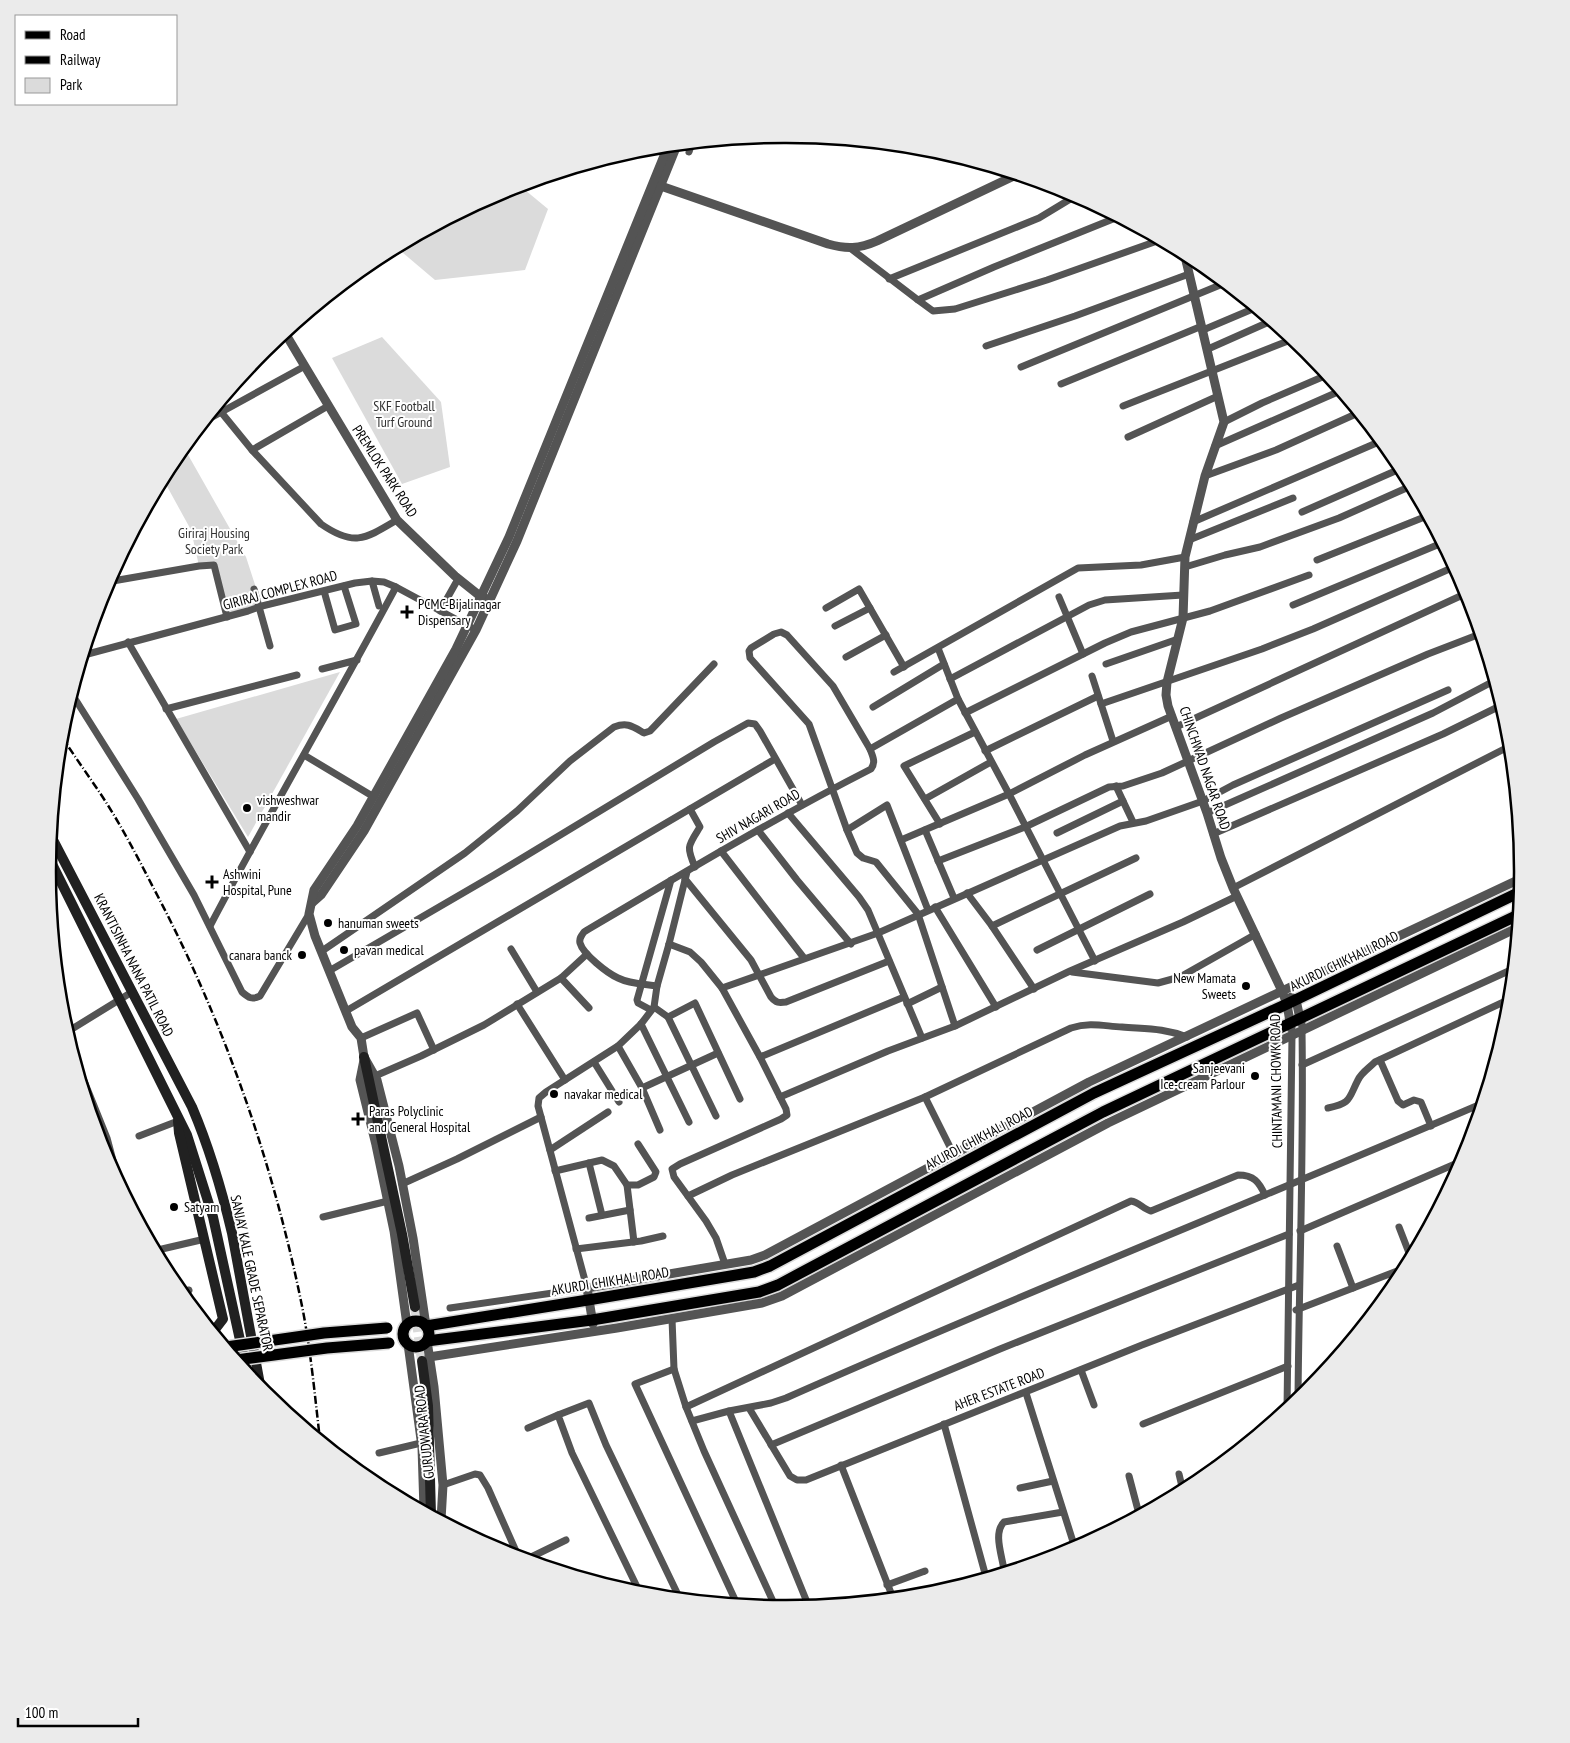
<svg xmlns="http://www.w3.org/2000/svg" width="1570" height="1743" font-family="'PT Sans Narrow',sans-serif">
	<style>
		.green { fill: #dbdbdb }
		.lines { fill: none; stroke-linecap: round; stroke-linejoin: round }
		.secondary-tunnel { stroke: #d9d9d9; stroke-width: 10; stroke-dasharray: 10 5; stroke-linecap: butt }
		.primary-casing { stroke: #dbdbdb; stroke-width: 14 }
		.minor { stroke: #545454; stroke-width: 7 }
		.tertiary { stroke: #545454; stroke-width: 9 }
		.secondary { stroke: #212121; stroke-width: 10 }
		.primary { stroke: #000; stroke-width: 11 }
		.rail { stroke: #000; stroke-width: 2.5; stroke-dasharray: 8 2.5 1 2.5; stroke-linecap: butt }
		.primary-bridge-casing { stroke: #dbdbdb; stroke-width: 14; stroke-linecap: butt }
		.primary-bridge { stroke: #000; stroke-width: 11 }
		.poi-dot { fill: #000; stroke: #fff; stroke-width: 2 }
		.labels { text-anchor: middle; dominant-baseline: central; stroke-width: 4; stroke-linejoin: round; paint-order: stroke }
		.park-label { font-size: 14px; fill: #323232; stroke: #fff }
		.street-label { font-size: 14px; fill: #000; stroke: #fff }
		.poi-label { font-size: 14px; fill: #000; stroke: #fff; text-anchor: start }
		.rim { fill: none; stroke: #000; stroke-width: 2.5 }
	</style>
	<rect width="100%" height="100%" fill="#fff"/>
	<!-- green -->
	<g class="green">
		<path d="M519,185L548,209L525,270L435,280L396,247L503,190Z"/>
		<path d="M382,337L441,402L450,467L402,484L332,358Z"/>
		<path d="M187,453L246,557L262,606L227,617L214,565L199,566L191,530L163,479L172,462Z"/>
		<path d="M340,672L248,837L176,719Z"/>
	</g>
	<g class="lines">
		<!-- secondary-tunnel -->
		<path class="secondary-tunnel" d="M415,1307L422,1361"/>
		<!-- primary casing -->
		<g class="primary-casing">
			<g id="primary">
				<circle cx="416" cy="1334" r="13"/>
				<path d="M426,1326L588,1300L754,1272L770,1266L1094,1093L1287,1004L1520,892"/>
				<path d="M427,1341L592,1320L759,1292L778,1285L1103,1112L1518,915"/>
			</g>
		</g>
		<!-- minor -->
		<g class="minor">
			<path d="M689,152L692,143"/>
			<path d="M850,248L918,300L994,267L1118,217"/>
			<path d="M1186,263L1195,259"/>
			<path d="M889,279L1039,218L1077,195"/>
			<path d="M918,300L933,311L955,309L1047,280L1160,240"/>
			<path d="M1203,330L1255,308"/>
			<path d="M986,346L1075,316L1189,274"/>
			<path d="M1208,349L1271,321"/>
			<path d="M1021,367L1225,283"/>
			<path d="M1061,384L1202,326"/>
			<path d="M1123,406L1293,339"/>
			<path d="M221,412L252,450L321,524C354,547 365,539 397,520"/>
			<path d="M205,421L305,366"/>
			<path d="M1224,422L1262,403L1327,375"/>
			<path d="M1128,437L1218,396"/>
			<path d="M1215,446L1340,391"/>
			<path d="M252,450L328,406"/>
			<path d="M1205,476L1276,450L1358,413"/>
			<path d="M1302,512L1402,468"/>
			<path d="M1193,522L1381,441"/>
			<path d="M1189,540L1293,498"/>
			<path d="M1317,560L1427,516"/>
			<path d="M1185,567L1225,555L1260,547L1339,518L1411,486"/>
			<path d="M372,581L379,606"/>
			<path d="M107,582L199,566L214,565L227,617"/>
			<path d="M254,589L270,646"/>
			<path d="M324,591L335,630L356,624L344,586"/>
			<path d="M1059,597L1083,654"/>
			<path d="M1293,605L1442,543"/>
			<path d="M826,608L859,589L904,667"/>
			<path d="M440,611L458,579"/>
			<path d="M835,626L870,608"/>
			<path d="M128,642L250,852"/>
			<path d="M938,648L958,699L1009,794L1095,961"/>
			<path d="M84,655L248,611L262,606L355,583L372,581L384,582L396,587L476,630"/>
			<path d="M846,657L886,635"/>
			<path d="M1106,664L1178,639"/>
			<path d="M322,669L357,660"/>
			<path d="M894,672L1078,568L1141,565L1185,557"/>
			<path d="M1092,676L1113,741"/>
			<path d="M950,679L1089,605L1105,600L1183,595"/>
			<path d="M72,694L138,799L194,895L242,992C249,998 252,1000 260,996L309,914"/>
			<path d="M1101,704L1262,649L1313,629L1454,567"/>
			<path d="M873,707L944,664"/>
			<path d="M166,709L297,675"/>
			<path d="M965,713L1105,643L1131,632L1210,611L1309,575"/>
			<path d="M1176,727L1467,593"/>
			<path d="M870,749L958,699"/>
			<path d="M985,751L1098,696"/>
			<path d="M304,755L374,797"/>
			<path d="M925,799L991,762"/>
			<path d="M1123,801L1133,822"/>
			<path d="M690,809L700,827C688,846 686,846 695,867"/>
			<path d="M788,813L859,897L868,910L922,1038"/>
			<path d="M1207,813L1433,713L1494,681"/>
			<path d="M940,824L904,766L975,732"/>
			<path d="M758,830L797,880L851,944"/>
			<path d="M847,830L887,805L928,910"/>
			<path d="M925,830L954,898"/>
			<path d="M1057,833L1123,801L1116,786"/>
			<path d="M1213,834L1443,734L1502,705"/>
			<path d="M901,840L1009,794L1085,755L1172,716"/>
			<path d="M721,851L804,958"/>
			<path d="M938,861L1025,827L1109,787L1123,786L1162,773L1281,718L1428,654L1480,634"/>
			<path d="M685,879L751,960L771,997C776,1003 779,1003 786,1002L889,961"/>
			<path d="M1233,888L1510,746"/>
			<path d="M967,893L992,926L1034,989"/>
			<path d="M935,907L996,1007"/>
			<path d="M210,926C270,812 335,701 396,587"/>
			<path d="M992,926L1136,858"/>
			<path d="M669,944L690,952L701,962L722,988L760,1057L786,1109L787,1115L781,1119L680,1164L672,1169L674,1177L706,1221L716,1238L725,1264"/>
			<path d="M511,949L537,992"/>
			<path d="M1037,950L1150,894"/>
			<path d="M322,951L465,853L517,811L570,761L614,727C627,722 632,726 644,733L650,731L714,664"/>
			<path d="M329,971L494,875L714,742L748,723L755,724L760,731L802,805"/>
			<path d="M1072,972L1158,983L1180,977L1256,934"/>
			<path d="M561,978L589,1008"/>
			<path d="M657,986C643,984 630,984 618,978C607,973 583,954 580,943C579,939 581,936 584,932C678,876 773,819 871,769C876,762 873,757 870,749L833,686L787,635L781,632L774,634L751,648L749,651L750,658L809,724L847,830L857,853L863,858L876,862L918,914L955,1026"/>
			<path d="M722,988L878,933L1120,826L1146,821L1203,801L1233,785L1448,690"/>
			<path d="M517,1004L565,1080"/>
			<path d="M907,1004L942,987"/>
			<path d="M654,1007L668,1017L716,1116"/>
			<path d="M651,1010L638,1003L637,1000L671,880"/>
			<path d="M346,1011L775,759"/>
			<path d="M668,1017L695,1003L740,1099"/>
			<path d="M641,1024L689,1122"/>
			<path d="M67,1032L132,992"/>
			<path d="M361,1038L417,1013L434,1050"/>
			<path d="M618,1046L642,1088L660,1130"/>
			<path d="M74,1056L107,1138L119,1183"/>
			<path d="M760,1057L904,997"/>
			<path d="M1380,1060L1398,1101L1403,1105L1414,1100L1421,1102L1431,1126"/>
			<path d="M594,1062L619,1102"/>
			<path d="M1302,1065L1513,969"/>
			<path d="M375,1076L421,1056L484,1025L561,978L587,954"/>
			<path d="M642,1088L718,1053"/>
			<path d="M780,1097L888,1051L955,1026L1070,971L1183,922L1237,896"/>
			<path d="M925,1097L954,1155"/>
			<path d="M1328,1108C1352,1103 1348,1099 1358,1080C1361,1073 1369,1068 1375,1062L1510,999"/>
			<path d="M139,1136L178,1121"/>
			<path d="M550,1150L608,1112"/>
			<path d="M589,1163L602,1215"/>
			<path d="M555,1171L602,1160L614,1166L627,1185H638L654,1177L656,1172L638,1144"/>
			<path d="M402,1184L457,1159L541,1117"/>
			<path d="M627,1185L634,1242"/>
			<path d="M688,1196L732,1175L925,1097L1071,1028C1090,1022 1103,1026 1122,1027C1146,1029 1164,1028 1187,1037"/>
			<path d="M323,1217L388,1201"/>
			<path d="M589,1218L630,1210"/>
			<path d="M1399,1227L1411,1258"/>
			<path d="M1300,1231L1462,1161"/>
			<path d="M1337,1246L1353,1288"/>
			<path d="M162,1249L205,1239"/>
			<path d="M576,1249L641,1241L663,1236"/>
			<path d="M181,1292L189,1290"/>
			<path d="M450,1308L587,1288L538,1106L539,1098L546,1092L618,1046L641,1024L654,1007L657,986L669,944L687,872"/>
			<path d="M1296,1310L1405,1268"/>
			<path d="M672,1319L674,1369L686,1407L704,1451L776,1608"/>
			<path d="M674,1369L635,1384L737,1604"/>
			<path d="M1081,1370L1094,1405"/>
			<path d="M1026,1393L1075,1548"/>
			<path d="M1298,1400C1299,1277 1304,1154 1302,1031"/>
			<path d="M686,1407L1131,1201C1139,1202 1143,1209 1151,1211L1238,1175C1254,1175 1259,1182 1265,1195"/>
			<path d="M749,1408L790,1476L797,1480H806L1142,1345L1299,1285"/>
			<path d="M1287,1409C1289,1284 1290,1160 1292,1036"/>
			<path d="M729,1411L809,1607"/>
			<path d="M692,1421L729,1411L771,1403L786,1398C1016,1296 1250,1203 1481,1104"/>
			<path d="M944,1424L986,1577"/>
			<path d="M1143,1424L1288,1366"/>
			<path d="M528,1428L558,1415"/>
			<path d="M771,1445L1000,1349L1289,1234"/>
			<path d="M379,1453L421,1443"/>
			<path d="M1214,1464L1216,1468"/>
			<path d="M841,1465L893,1598"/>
			<path d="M1179,1474L1183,1491"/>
			<path d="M1129,1476L1139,1514"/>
			<path d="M443,1485L475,1474L480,1475L488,1488L519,1558"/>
			<path d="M1020,1488L1053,1481"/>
			<path d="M525,1560L566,1540"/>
			<path d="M1001,1573L1004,1570C1002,1555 993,1533 1004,1522L1063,1512"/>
			<path d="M887,1585L925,1571"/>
			<path d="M641,1595L572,1453L558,1415L589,1403L606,1445L680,1599"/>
		</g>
		<!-- tertiary -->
		<g class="tertiary">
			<path d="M655,184L828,244C846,249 859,249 877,241L1016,175"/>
			<path d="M1184,252L1224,422L1205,476L1185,557L1183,618L1167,682L1166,695L1168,706L1207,813L1221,858L1233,888L1282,991L1287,1004L1291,1028"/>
			<path d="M285,333L397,520L455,576L480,596L485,598"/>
			<path d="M312,903L321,895L364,831L476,630L517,541L677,145"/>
			<path d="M1291,997L1296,1000L1301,1023"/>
			<path d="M364,1060L360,1080L376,1145L394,1231L407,1325"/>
			<path d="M593,1324L587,1288L751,1260L765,1255L1089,1082L1522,878"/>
			<path d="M426,1326L413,1238L399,1166L377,1080L364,1057L361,1038L352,1027L315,936L309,914L314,890L357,826L456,649L509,537L668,146"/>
			<path d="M427,1341L434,1387L443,1485L441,1520"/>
			<path d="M408,1344L422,1447L424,1510"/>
			<path d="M429,1357L617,1328L762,1303L782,1296L1108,1123L1517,928"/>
		</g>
		<!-- secondary -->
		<g class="secondary">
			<path d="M51,836L192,1107C209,1147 222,1191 232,1233L261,1390"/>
			<path d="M49,858L187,1135L213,1217L247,1372"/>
			<path d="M364,1057L402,1234L415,1307"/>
			<path d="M178,1121L179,1133L223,1319L213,1332"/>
			<path d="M422,1361L428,1406L431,1515"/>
		</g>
		<!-- primary -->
		<use href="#primary" class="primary"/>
		<!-- rail -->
		<path class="rail" d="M61,736C74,755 87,774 100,793C120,823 137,856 154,889C224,1021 274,1165 303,1311C311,1353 315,1397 320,1440"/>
		<!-- primary-bridge casing -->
		<g class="primary-bridge-casing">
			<g id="primary-bridge">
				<path d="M226,1347L324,1333L387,1328"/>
				<path d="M236,1360L327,1348L389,1343"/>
			</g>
		</g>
		<!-- primary-bridge -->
		<use href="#primary-bridge" class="primary-bridge"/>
	</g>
	<!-- markers -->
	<g class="poi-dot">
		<path d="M404.5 604.5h5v5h5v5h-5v5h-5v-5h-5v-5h5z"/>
		<circle cx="247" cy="808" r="5"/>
		<path d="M209.5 874.5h5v5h5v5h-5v5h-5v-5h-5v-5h5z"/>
		<circle cx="328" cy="923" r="5"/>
		<circle cx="344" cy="950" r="5"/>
		<circle cx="302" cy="955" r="5"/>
		<circle cx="1246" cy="986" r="5"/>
		<circle cx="1255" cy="1076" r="5"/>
		<circle cx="554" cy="1094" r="5"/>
		<path d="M355.5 1111.5h5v5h5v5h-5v5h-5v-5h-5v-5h5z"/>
		<circle cx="174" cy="1207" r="5"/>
	</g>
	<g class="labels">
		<!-- park labels -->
		<g class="park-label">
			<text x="404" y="406">SKF Football<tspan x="404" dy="16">Turf Ground</tspan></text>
			<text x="214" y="533">Giriraj Housing<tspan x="214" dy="16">Society Park</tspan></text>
		</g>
		<!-- street labels -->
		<g class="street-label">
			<text transform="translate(385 471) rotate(57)">PREMLOK PARK ROAD</text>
			<text transform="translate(280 590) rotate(-15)">GIRIRAJ COMPLEX ROAD</text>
			<text transform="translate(1205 768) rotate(71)">CHINCHWAD NAGAR ROAD</text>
			<text transform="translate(758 816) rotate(-30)">SHIV NAGARI ROAD</text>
			<text transform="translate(1344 961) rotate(-26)">AKURDI CHIKHALI ROAD</text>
			<text transform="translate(134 965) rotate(63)">KRANTISINHA NANA PATIL ROAD</text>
			<text transform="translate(1276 1081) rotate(-91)">CHINTAMANI CHOWK ROAD</text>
			<text transform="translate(979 1138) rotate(-28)">AKURDI CHIKHALI ROAD</text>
			<text transform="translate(252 1273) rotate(78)">SANJAY KALE GRADE SEPARATOR</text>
			<text transform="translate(610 1281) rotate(-9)">AKURDI CHIKHALI ROAD</text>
			<text transform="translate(999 1389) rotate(-21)">AHER ESTATE ROAD</text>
			<text transform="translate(424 1432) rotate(-96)">GURUDWARA ROAD</text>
		</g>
		<!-- poi labels -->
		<g class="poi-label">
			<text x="418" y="604">PCMC-Bijalinagar<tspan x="418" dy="16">Dispensary</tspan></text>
			<text x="257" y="800">vishweshwar<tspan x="257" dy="16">mandir</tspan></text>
			<text x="223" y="874">Ashwini<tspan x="223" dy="16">Hospital, Pune</tspan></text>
			<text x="338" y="923">hanuman sweets</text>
			<text x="354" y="950">pavan medical</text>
			<text x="292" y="955" text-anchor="end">canara banck</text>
			<text x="1236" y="978" text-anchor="end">New Mamata<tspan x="1236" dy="16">Sweets</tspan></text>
			<text x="1245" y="1068" text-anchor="end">Sanjeevani<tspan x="1245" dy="16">Ice-cream Parlour</tspan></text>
			<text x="564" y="1094">navakar medical</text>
			<text x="369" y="1111">Paras Polyclinic<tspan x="369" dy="16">and General Hospital</tspan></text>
			<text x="184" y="1207">Satyam</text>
		</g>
	</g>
	<!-- crop -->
	<path d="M0 0H1570V1743H0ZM784 143H786A728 728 0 0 1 1514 871V872A728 728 0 0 1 786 1600H784A728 728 0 0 1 56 872V871A728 728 0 0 1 784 143Z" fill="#ebebeb" fill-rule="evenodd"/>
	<path class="rim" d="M784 143H786A728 728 0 0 1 1514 871V872A728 728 0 0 1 786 1600H784A728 728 0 0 1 56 872V871A728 728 0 0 1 784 143Z"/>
	<!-- legend -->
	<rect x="15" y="15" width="162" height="90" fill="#ffffff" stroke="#999999"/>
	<rect x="25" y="31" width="25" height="8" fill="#000000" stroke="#999999"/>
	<text x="60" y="40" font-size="15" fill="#000000">Road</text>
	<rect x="25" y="56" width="25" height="8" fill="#000000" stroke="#999999"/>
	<text x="60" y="65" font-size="15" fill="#000000">Railway</text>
	<rect x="25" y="78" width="25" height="15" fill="#dbdbdb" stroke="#999999"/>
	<text x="60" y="90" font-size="15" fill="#000000">Park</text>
	<!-- scale -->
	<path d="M18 1718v8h120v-8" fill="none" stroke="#000000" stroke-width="2.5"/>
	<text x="25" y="1718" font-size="15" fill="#000000" stroke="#ffffff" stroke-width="4" paint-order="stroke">100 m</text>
</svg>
